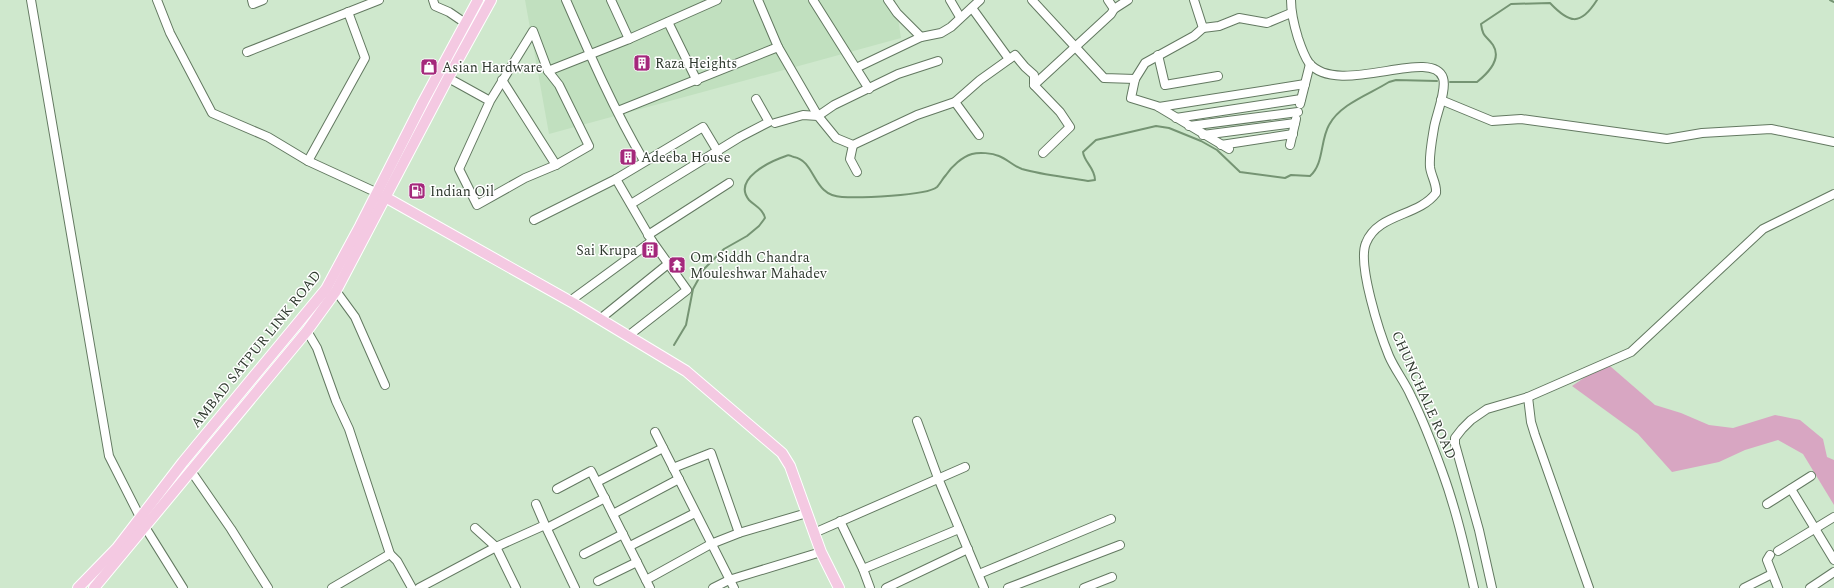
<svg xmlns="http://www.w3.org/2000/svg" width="1834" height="588" font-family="Spectral,serif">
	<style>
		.built { fill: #c1e0bf }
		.green { fill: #d8a6c2 }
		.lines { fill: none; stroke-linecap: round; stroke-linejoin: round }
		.stream { stroke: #759473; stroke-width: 2 }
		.minor-casing { stroke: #637961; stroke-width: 10 }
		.major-casing { stroke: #fff; stroke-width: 12 }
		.minor { stroke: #fff; stroke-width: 8 }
		.major { stroke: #f4c9e2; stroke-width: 10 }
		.labels { text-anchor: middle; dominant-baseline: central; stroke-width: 3; stroke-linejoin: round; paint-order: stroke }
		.poi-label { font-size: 14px; fill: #2f392e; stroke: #fff; text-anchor: start }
		.street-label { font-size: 14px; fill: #2f392e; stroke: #fff }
	</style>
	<rect width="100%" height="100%" fill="#cfe8cd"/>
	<!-- built -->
	<path class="built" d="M525,0H895L901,38L549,134Z"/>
	<!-- green -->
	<path class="green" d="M1610,366L1655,405L1681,413L1709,425L1733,428L1775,415L1800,420L1823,439L1827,457L1834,460V505L1803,454L1778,440L1745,450L1719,462L1672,472L1638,434L1572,386L1597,369Z"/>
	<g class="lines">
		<!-- stream -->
		<g class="stream">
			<path d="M1830,0L1834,2"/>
			<path d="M1450,82H1477C1487,74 1502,59 1493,45C1486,35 1483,38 1481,24L1511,4L1550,3C1569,23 1580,27 1597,0"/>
			<path d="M674,345L686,325L693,289L704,269L724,249L747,236L759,226L765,218C763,209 755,206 749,200C732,179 771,161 786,156C789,154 790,156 794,157C816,161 812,196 842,197C858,198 926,196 937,187C940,184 943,178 946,175C952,166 962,157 972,154C979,152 992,153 999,156C1007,159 1013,166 1022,169C1043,175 1066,177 1088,181L1095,180C1095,168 1084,162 1083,152L1096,140L1156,126L1169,128L1201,141L1217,150L1240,172L1285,178L1291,175L1310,176C1324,164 1320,141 1329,125C1340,104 1370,94 1389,82L1396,80L1437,81"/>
		</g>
		<!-- minor casing -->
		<g class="minor-casing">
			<g id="minor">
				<path d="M31,0L109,456L145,527L183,588"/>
				<path d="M157,0L170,33L212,113L268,137L308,161L382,195"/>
				<path d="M252,0L253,4L263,0"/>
				<path d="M433,0L435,6L449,12L471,27"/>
				<path d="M566,0C590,55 614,110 644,161"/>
				<path d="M611,0L629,39"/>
				<path d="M813,0L869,89"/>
				<path d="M888,0L897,13L921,37"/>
				<path d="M950,0L960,17"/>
				<path d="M1032,0L1104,78L1135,79"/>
				<path d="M1108,0L1114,9"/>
				<path d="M1194,0L1203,28L1219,26L1239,18L1267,23L1291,13"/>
				<path d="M1291,0C1291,14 1294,25 1298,38C1301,47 1304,56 1309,63C1338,98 1432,46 1443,78C1447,90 1436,115 1434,128C1432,140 1429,155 1430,167C1431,176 1437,184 1436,193C1418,217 1378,213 1366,243C1357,264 1380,334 1389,356C1395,370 1405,382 1411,396C1423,420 1433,446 1442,471C1456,509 1465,549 1474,588"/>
				<path d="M972,8L1009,59"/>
				<path d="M668,22L697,81"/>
				<path d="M1203,28L1194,36L1145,63L1135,79L1131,98L1157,106L1229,149"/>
				<path d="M778,47L818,116L834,105L898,74L938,61"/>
				<path d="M247,52L379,0"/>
				<path d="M1158,55L1165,85L1218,76"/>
				<path d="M856,68L921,37L941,33L951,27L980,0"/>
				<path d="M548,71L629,39L717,0"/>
				<path d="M443,75L490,101L533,31L548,71L559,85L589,146L556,165L525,178L477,205L459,169L490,101"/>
				<path d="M502,80L556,165"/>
				<path d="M1034,85L1111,14L1114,9L1128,0"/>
				<path d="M1441,100L1492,121L1521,119L1667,139L1702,133L1771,129L1834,142"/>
				<path d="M955,102L979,135"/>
				<path d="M1300,104L1310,64"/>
				<path d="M1159,107L1305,84"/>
				<path d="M618,111L778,47L758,0"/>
				<path d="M1176,118L1301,99"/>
				<path d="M775,123L803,115L818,116L836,138L853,145L917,115L955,102L980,80L1015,55L1025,67L1034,75V85L1060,112L1070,127L1043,153"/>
				<path d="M1189,126L1298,112"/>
				<path d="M1203,135L1295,123"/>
				<path d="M853,145L850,159L857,172"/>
				<path d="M1221,145L1293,134"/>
				<path d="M1290,145L1296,119"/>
				<path d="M308,161L365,58L348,12"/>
				<path d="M631,204L740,137L769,122L756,99"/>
				<path d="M534,220L616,179"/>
				<path d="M648,235L729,183"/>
				<path d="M336,291L355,317L385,385"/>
				<path d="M570,301L652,241L616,179L703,127L718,152"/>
				<path d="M600,319L668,264"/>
				<path d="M307,331L317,348L336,401L349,429L390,554L397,561L412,588"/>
				<path d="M628,336L687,290L652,241"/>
				<path d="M1528,397L1531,422L1535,435L1589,588"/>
				<path d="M917,421L938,478L984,588"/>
				<path d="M655,432L734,588"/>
				<path d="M673,468L711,453L739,533"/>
				<path d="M191,471L231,529L268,588"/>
				<path d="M597,482L663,448"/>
				<path d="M557,489L591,471L650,588"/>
				<path d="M1791,489L1834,560"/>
				<path d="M1767,504L1811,476"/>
				<path d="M613,514L679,479"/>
				<path d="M840,521L863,569L870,588"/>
				<path d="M545,525L575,588"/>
				<path d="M475,528L496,547L516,588"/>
				<path d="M547,528L605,498"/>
				<path d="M814,533L965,467"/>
				<path d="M630,546L695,513"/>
				<path d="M1778,551L1834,517"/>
				<path d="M584,554L623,534"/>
				<path d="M1770,555L1767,560L1778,588"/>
				<path d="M863,569L959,529"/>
				<path d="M979,574L1111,519"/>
				<path d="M646,580L711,544L739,533L807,513"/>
				<path d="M598,581L637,562"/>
				<path d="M332,588L390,554"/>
				<path d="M419,588L496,547L545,525L536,504"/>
				<path d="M713,588L729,580L821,552"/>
				<path d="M886,588L968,549"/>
				<path d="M1008,588L1120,545"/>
				<path d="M1084,588L1112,577"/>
				<path d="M1492,588L1479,530L1455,444V438L1462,429L1471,420L1487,409L1528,397L1631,352L1763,229L1834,194"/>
				<path d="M1744,588L1772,574"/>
				<path d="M1810,588L1834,572"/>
			</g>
		</g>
		<!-- major casing -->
		<g class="major-casing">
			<g id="major">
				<path d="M385,197L575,304L686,371L782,453L790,466L821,552L839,588"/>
				<path d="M78,588L117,548L183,462L326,289L360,226L423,102L478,0"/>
				<path d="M94,588L307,331L336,291L448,78L491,0"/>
			</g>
		</g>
		<!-- minor -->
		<use href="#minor" class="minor"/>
		<!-- major -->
		<use href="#major" class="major"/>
	</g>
	<!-- icons -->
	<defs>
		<g id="building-square" transform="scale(0.9)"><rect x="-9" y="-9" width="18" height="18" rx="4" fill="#a4287b" stroke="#fff"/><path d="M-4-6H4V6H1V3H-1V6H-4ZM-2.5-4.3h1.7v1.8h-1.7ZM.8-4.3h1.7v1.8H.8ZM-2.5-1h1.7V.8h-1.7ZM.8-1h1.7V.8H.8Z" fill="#fff"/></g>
		<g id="shop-square" transform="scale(0.9)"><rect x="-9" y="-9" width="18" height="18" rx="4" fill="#a4287b" stroke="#fff"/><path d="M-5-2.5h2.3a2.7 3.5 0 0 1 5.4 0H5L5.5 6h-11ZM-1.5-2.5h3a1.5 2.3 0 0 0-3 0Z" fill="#fff"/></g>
		<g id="fuel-square" transform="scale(0.9)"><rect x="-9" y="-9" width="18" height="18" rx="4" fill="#a4287b" stroke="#fff"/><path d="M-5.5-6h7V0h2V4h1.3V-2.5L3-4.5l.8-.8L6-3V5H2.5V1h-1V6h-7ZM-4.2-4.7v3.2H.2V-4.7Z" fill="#fff"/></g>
		<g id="temple-square" transform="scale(0.9)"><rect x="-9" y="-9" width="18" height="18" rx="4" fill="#a4287b" stroke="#fff"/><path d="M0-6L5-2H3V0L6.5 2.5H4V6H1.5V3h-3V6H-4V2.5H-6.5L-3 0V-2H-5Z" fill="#fff"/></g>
	</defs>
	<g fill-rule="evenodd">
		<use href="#building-square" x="642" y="63"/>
		<use href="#shop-square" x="429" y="67"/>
		<use href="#building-square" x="628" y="157"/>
		<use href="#fuel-square" x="417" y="191"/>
		<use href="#building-square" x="650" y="250"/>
		<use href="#temple-square" x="677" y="265"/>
	</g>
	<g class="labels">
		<!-- poi labels -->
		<g class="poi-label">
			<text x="655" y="63">Raza Heights</text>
			<text x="442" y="67">Asian Hardware</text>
			<text x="641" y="157">Adeeba House</text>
			<text x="430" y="191">Indian Oil</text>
			<text x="637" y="250" text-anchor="end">Sai Krupa</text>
			<text x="690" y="257">Om Siddh Chandra<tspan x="690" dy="16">Mouleshwar Mahadev</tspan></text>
		</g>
		<!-- street labels -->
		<g class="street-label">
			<text transform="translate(256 349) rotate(-51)">AMBAD SATPUR LINK ROAD</text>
			<text transform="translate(1424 395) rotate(66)">CHUNCHALE ROAD</text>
		</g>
	</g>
</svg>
